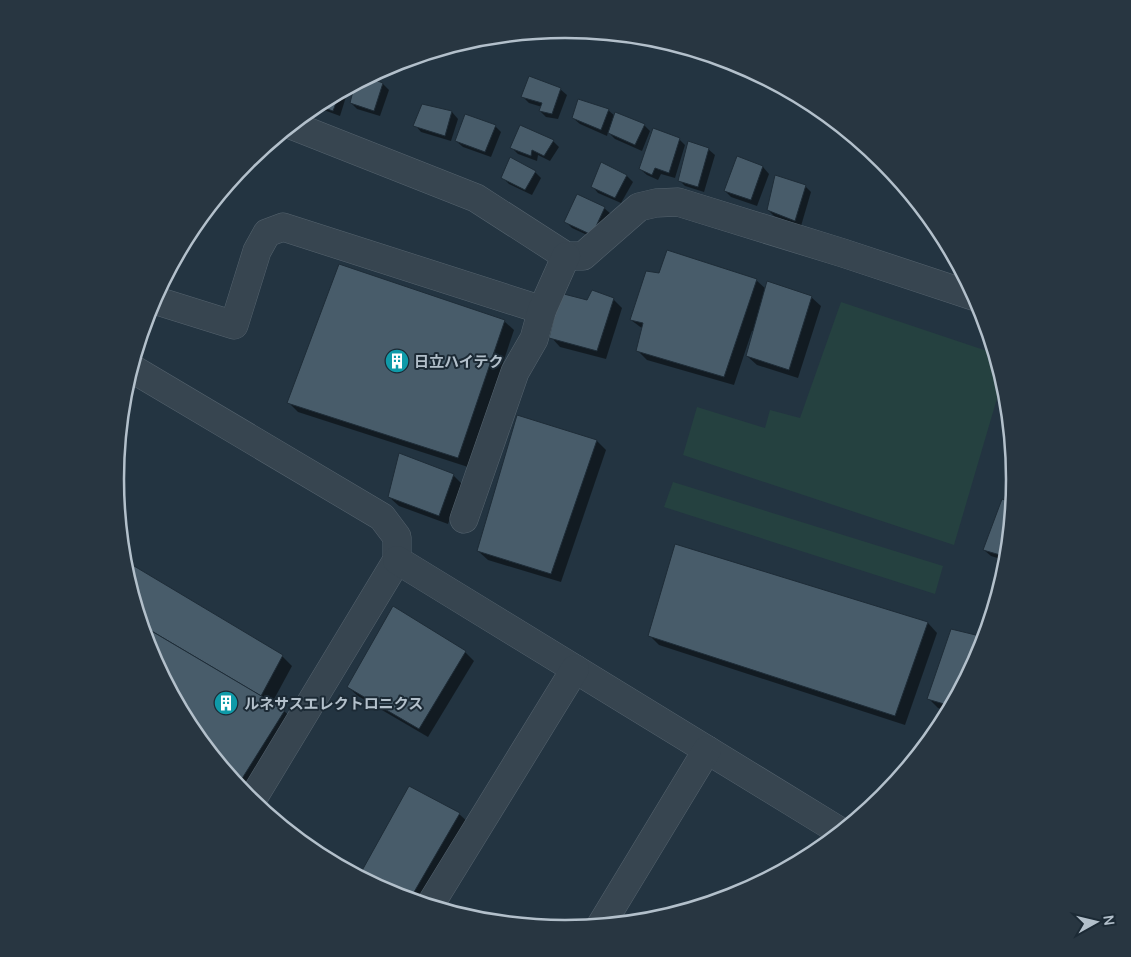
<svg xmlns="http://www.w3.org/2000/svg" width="1131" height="957" font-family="Manrope,'Noto Sans JP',sans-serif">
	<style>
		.green { fill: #254140 }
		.shadow { fill: #0007 }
		.building { fill: #485c6a; stroke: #1e2c37 }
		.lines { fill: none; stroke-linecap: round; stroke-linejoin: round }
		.minor-casing { stroke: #55636e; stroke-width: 29 }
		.minor { stroke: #374550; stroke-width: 28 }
		.labels { text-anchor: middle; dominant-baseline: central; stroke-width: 4; stroke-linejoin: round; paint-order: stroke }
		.poi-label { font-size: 15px; font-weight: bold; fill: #b3c0cb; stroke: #1c2a35; text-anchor: start }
		.rim { fill: none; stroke: #b3c0cb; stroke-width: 2.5 }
	</style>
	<rect width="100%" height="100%" fill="#233441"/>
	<!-- green -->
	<g class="green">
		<path d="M841,302L996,354L1003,378L954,545L683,455L697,407L765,428L770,410L800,418Z"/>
		<path d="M673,482L943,566L935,594L664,507Z"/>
	</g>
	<!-- shadow -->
	<g class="shadow">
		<path d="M383,84L389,90L380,116L357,109L351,103Z"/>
		<path d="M349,87L340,116L313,106L316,104Z"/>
		<path d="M560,89L567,95L558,119L546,117L540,111L542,107L529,103L523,97Z"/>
		<path d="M423,105L452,112L458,119L451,141L421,132L415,125Z"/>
		<path d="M608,110L615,116L644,125L650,131L642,151L615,139L608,132L607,136L580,124L573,118Z"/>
		<path d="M495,126L501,132L491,157L463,147L456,141Z"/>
		<path d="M679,139L685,145L675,178L661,174L658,180L647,175L640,169Z"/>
		<path d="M553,141L559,147L550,161L538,155L537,161L518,154L512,148Z"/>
		<path d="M708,149L715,155L704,192L685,186L679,180Z"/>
		<path d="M738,158L763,167L769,174L757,206L731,197L725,191Z"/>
		<path d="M602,164L627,176L633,182L621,203L598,193L592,186Z"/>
		<path d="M535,172L541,178L532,195L509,184L503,178Z"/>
		<path d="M805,186L811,192L801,226L774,216L768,210Z"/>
		<path d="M604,208L611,214L598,240L572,228L566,222Z"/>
		<path d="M660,275L756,280L766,289L811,297L821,306L798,378L757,365L747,356L754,331H752L734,385L647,360L637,350L643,329L631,320Z"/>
		<path d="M613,299L622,308L606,359L560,347L551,337L587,302Z"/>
		<path d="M504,321L514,330L468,467L298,412L289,403Z"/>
		<path d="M597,441L606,450L561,582L488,560L478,551Z"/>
		<path d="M453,475L462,484L448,524L399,506L389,497Z"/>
		<path d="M1013,504L1007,561L991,556L984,550Z"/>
		<path d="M676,545L928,623L937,633L905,725L659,645L650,636Z"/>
		<path d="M124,561L282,656L292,666L272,703L284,711L294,720L247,796L191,728L150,650Z"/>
		<path d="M952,630L985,639L981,651L949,711L938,708L929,699Z"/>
		<path d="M465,652L474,661L428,737L358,696L348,687Z"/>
		<path d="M459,814L469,823L422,903L393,894Z"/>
	</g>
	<!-- building -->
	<g class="building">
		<path d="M529,76L561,88L552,114L539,111L542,103L521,97Z"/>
		<path d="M367,77L383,83L374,111L350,103L355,83Z"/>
		<path d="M340,92L333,111L316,105V104Z"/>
		<path d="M578,99L609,109L601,130L572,118Z"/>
		<path d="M422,104L452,111L445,136L413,126Z"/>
		<path d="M615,112L645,124L635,145L608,133Z"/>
		<path d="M465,114L496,125L485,152L455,141Z"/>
		<path d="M520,125L554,140L544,156L532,150L531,156L510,148Z"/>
		<path d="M653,128L680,138L669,173L655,168L652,175L639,169Z"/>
		<path d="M688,141L709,148L698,187L678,181Z"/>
		<path d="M737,156L763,166L751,200L724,191Z"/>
		<path d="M510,157L536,171L525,190L501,178Z"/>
		<path d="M601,162L627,175L615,198L591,187Z"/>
		<path d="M775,175L806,185L795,221L767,210Z"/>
		<path d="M577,194L605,207L592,235L564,222Z"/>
		<path d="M667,250L757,279L724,377L636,351L643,323L630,320L646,271L659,273Z"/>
		<path d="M339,264L505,320L458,458L287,403Z"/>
		<path d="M767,281L812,296L789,370L746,356Z"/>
		<path d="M592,290L614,298L597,351L549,338L560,293L587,300Z"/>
		<path d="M517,415L597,440L551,574L477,551Z"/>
		<path d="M399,453L454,474L439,516L388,497Z"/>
		<path d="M1002,499L1013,503L1007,557L983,550Z"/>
		<path d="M675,544L928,622L895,716L648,636Z"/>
		<path d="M124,560L283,655L261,696L143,626Z"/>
		<path d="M393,606L466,651L419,729L347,687Z"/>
		<path d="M143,626L285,710L238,785L191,728L150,650Z"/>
		<path d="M951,629L984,637L979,654L951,706L927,699Z"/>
		<path d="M409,786L460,813L410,899L393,894L359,876Z"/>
	</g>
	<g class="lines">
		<!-- minor casing -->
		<g class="minor-casing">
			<g id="minor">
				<path d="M291,125L476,198L566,256H583L639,207L656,203L678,202L843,253L976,297"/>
				<path d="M154,300L234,325L257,251L267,233L283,227L542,310"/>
				<path d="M131,368L382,517L397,537V560L252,800"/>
				<path d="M464,519L515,372L534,339L542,310L566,256"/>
				<path d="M397,560L841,832"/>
				<path d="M430,905L575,669"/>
				<path d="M601,925L707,750"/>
			</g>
		</g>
		<!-- minor -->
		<use href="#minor" class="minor"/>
	</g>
	<!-- icons -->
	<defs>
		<g id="building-disc" transform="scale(1.25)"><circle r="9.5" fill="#0f9aa8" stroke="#1c2a35"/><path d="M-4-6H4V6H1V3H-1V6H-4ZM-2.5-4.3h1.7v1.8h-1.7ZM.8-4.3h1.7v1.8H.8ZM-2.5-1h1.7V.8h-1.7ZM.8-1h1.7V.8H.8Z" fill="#fff"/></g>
	</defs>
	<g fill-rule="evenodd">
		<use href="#building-disc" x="397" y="361"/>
		<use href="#building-disc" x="226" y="703"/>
	</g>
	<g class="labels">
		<!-- poi labels -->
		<g class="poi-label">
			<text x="414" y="361">日立ハイテク</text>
			<text x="244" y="703">ルネサスエレクトロニクス</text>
		</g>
	</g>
	<!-- crop -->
	<path d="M0 0H1131V957H0ZM124 479a441 441 0 1 1 882 0a441 441 0 1 1-882 0Z" fill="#283641" fill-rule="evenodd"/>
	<path class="rim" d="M124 479a441 441 0 1 1 882 0a441 441 0 1 1-882 0Z"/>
	<!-- north arrow -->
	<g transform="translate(1096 922) rotate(82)" stroke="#1c2a35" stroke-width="4" paint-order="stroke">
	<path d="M0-4L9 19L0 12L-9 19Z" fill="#b3c0cb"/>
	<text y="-8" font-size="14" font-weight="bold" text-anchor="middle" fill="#b3c0cb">N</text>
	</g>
</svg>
